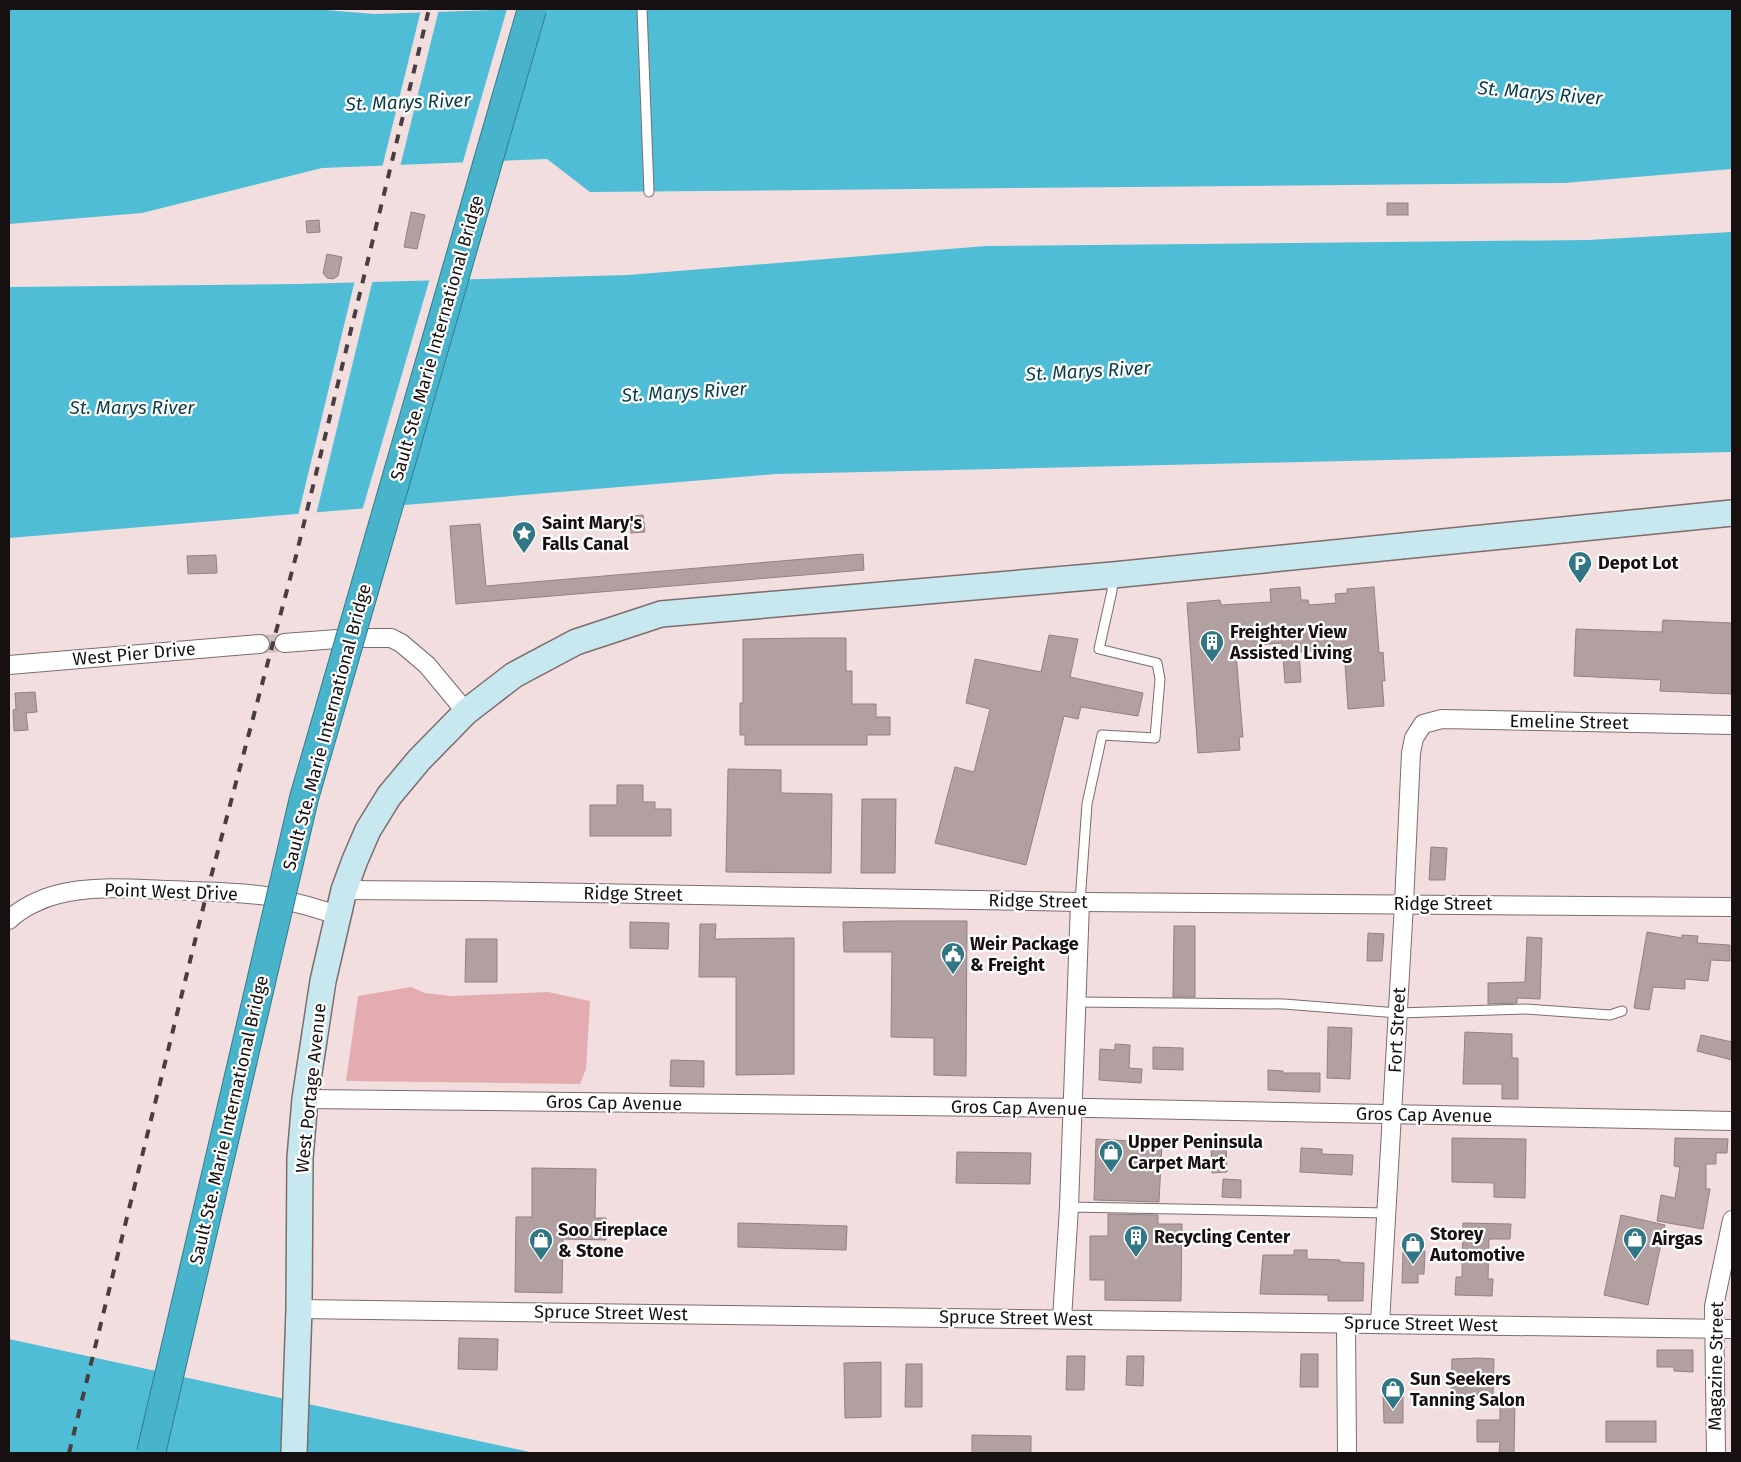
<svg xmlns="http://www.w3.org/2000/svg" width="1741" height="1462" font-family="'Fira Sans',sans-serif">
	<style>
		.green { fill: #e3acb0 }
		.water { fill: #4ebdd5 }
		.pier { fill: #f2dedf }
		.building { fill: #b29fa0; stroke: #938182 }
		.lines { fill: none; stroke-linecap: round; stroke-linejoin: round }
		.street-tunnel { stroke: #d1bfc0; stroke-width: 18; stroke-dasharray: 18 9; stroke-linecap: butt }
		.lane-casing { stroke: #7d6c6d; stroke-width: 11 }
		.street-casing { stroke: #7d6c6d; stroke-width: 20 }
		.secondary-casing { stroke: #7d6c6d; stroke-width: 28 }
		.lane { stroke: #fff; stroke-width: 9 }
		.street { stroke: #fff; stroke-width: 18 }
		.secondary { stroke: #c8e8ef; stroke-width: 25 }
		.rail { stroke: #483e3f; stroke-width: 4; stroke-dasharray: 9 9; stroke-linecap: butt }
		.highway-bridge-casing { stroke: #377b8a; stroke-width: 30; stroke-linecap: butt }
		.highway-bridge { stroke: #48b4cb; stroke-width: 28 }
		.labels { text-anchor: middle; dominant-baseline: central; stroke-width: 4.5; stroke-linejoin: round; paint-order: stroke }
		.street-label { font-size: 18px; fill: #171011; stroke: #fff }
		.poi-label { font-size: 18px; font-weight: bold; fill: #171011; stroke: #fff; text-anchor: start }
		.water-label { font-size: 19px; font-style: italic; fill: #093d47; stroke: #fff }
	</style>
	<rect width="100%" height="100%" fill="#f2dedf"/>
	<!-- green -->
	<path class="green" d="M411,987L425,993L451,996L548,992L590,1001L586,1069L580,1084L346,1081L358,996Z"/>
	<!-- water -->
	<g class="water">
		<path d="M9,9H312L375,14L527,9H1732V169L1564,183L590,192L547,159L322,168L142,213L9,224Z"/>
		<path d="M1732,232V452L776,474L9,538V287L298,284L628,275L986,246L1588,240Z"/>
		<path d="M9,1339L534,1453H9Z"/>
	</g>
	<!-- pier -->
	<g class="pier">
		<path d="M439,9L400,167L382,168L421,10Z"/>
		<path d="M507,9H538L493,164L462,165Z"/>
		<path d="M462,277L397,508L362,511L430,278Z"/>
		<path d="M373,279L316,515L298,516L355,280Z"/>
	</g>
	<!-- building -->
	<g class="building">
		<rect x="1387" y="203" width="21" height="12"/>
		<path d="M411,212L425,215L417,249L404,247Z"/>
		<path d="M319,220L320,232L307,233L306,221Z"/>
		<path d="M327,254L342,257L338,276L333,279L327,278L323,273Z"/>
		<path d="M643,515L645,532L631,533L630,516Z"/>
		<path d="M480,524L486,586L863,554L864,570L456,604L450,526Z"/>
		<path d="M216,555L217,573L188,574L187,556Z"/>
		<path d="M1300,587L1301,600H1308L1309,605L1336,603L1335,594L1347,593V589L1374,587L1379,653L1383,652L1385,681H1382L1384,706L1348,709L1344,648L1299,652L1301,682L1285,683L1282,643L1256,645V652L1236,653L1243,737H1239L1240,750L1198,753L1187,603L1220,600L1221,605L1271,602L1270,589Z"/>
		<path d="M1663,620L1732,623V694L1660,691L1661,680L1574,676L1576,629L1662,632Z"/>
		<path d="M1049,635L1078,639L1070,677L1143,693L1138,716L1081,707L1078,719L1064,716L1026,865L935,843L955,767L974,772L990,709L966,703L975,659L1041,672Z"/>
		<path d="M810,638H846V671H852V704H876V717H890V735H867V745H745V735H740V703H743V639Z"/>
		<path d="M35,692L37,712L26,713L28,730L14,731L13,710L16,709L15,693Z"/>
		<path d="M728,769L781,770V793L832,794L831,873L726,872Z"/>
		<path d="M617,785H643V802H655V809H671V836H590V805H617Z"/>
		<path d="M862,799H896L895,873H861Z"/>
		<path d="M1431,847L1447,848L1445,880H1429Z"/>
		<path d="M892,921H967L966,1076L934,1075V1038L891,1037L892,952H844L843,922Z"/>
		<path d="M630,922L669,923L668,949L630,948Z"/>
		<path d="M700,924H716L715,939L794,938V1074L736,1075V977H699Z"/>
		<path d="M1174,926H1195V997H1173Z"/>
		<path d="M1647,932L1682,938V935L1698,936L1697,943L1730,945V961L1711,960L1708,981L1685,979V989L1653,987L1649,1010L1634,1008Z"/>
		<path d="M1368,933L1384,934L1382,961H1367Z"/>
		<path d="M1527,937L1542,938L1540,999L1517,998V1003L1488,1004V983L1525,982Z"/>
		<path d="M466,939H497V982H465Z"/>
		<path d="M1328,1027L1352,1028L1350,1079L1327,1078Z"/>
		<path d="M1465,1032L1512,1034V1058H1518V1099H1502V1084H1463Z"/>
		<path d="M1701,1035L1732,1042V1060L1697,1051Z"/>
		<path d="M1115,1044L1130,1045L1129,1068L1142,1069L1141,1083L1099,1080L1100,1049L1115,1050Z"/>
		<path d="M1153,1047L1183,1048V1070L1153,1069Z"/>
		<path d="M671,1060L704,1061V1087L670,1086Z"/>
		<path d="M1268,1070L1283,1071V1073H1320V1092L1268,1090Z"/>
		<path d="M1452,1138L1526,1139L1525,1198L1494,1197V1183L1452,1182Z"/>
		<path d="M1675,1138L1728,1139L1727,1153H1716V1164H1706V1189H1710L1703,1229L1657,1221L1661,1195L1675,1198L1680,1167L1674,1166Z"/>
		<path d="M1096,1139L1162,1143L1159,1202L1094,1200Z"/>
		<path d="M1226,1145L1227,1172L1212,1173L1211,1146Z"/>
		<path d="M1301,1148L1322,1149V1154L1353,1155L1352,1175L1300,1172Z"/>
		<path d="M957,1152L1031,1153L1030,1184L956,1183Z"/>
		<path d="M532,1168L596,1169L595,1218H606V1240L563,1239L562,1293L515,1292L516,1217H532Z"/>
		<path d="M1223,1179L1241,1180V1198L1222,1197Z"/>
		<path d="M1108,1214L1158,1215V1224H1182L1181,1301L1105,1300V1280H1090V1236H1108Z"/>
		<path d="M1621,1215L1665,1225L1648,1305L1604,1295Z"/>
		<path d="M738,1223L847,1226L846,1250L738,1247Z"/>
		<path d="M1463,1223L1511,1224L1510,1239H1489L1488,1279H1493L1492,1296L1455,1295L1456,1277H1462Z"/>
		<path d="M1294,1250H1307V1259L1340,1260V1262L1364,1263L1363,1301H1328V1295L1260,1294L1263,1255H1294Z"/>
		<path d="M1403,1251H1425L1424,1274H1418V1283H1402Z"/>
		<path d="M459,1338L498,1339L497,1370L458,1369Z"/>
		<path d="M1657,1350H1693V1372L1674,1371V1367H1657Z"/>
		<path d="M1301,1354H1318V1387H1300Z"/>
		<path d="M1067,1356H1085L1084,1390H1066Z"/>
		<path d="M1127,1356H1144L1143,1386L1126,1385Z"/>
		<path d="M1479,1358L1494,1359L1493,1396L1464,1395V1397H1451L1452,1359Z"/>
		<path d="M881,1362V1417L845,1418L844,1363Z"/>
		<path d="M906,1364H922V1407H905Z"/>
		<path d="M1383,1394H1403V1423H1384Z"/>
		<path d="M1500,1403H1515L1514,1453H1499L1500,1442H1477V1420H1500Z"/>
		<rect x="1606" y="1421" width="50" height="21"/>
		<path d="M972,1435L1031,1436V1453H972Z"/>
	</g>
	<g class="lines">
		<!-- street-tunnel -->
		<path class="street-tunnel" d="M260,644L284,643"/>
		<!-- lane casing -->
		<g class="lane-casing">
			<g id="lane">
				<path d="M642,9L649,192"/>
				<path d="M1080,902L1087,804L1102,735L1155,738L1160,679L1157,663L1099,649L1112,591L1113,575"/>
				<path d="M1076,1002L1284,1004L1398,1013L1526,1009L1610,1015L1622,1011"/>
				<path d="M1069,1207L1387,1213"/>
			</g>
		</g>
		<!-- street casing -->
		<g class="street-casing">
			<g id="street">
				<path d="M284,643L350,638H391L401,643L427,665L466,712"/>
				<path d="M9,665L260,644"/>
				<path d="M344,890L476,891L1080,902L1732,907"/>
				<path d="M9,920C21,908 42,898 59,894C94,885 133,889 169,890C203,892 238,891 272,897C294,902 316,908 338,915"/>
				<path d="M305,1099L1089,1108L1732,1121"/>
				<path d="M299,1309L1732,1329"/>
				<path d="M1062,1319L1069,1207L1080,902"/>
				<path d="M1346,1323L1347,1453"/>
				<path d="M1380,1323L1404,904L1411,753L1414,738L1423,724L1442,719L1732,725"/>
				<path d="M1716,1453L1714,1306L1732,1220"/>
			</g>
		</g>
		<!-- secondary casing -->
		<g class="secondary-casing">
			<path id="secondary" d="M294,1453L299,1309L300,1158L305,1099L323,981L344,890L355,860L368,830L389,796L419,760L466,712L514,675L576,642L661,614L1113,575L1732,513"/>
		</g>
		<!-- lane -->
		<use href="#lane" class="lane"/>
		<!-- street -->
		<use href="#street" class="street"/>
		<!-- secondary -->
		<use href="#secondary" class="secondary"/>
		<!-- rail -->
		<path class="rail" d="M69,1453L207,892L296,556L429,9"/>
		<!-- highway-bridge casing -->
		<g class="highway-bridge-casing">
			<path id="highway-bridge" d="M151,1453L304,798L532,9"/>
		</g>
		<!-- highway-bridge -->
		<use href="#highway-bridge" class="highway-bridge"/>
	</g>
	<!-- icons -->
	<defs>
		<g id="sight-pin" transform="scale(1.25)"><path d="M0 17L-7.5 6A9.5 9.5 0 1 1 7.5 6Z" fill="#317684" stroke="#fff"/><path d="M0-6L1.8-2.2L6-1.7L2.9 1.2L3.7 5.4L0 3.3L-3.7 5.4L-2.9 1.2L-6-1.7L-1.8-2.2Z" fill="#fff"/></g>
		<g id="parking-pin" transform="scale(1.25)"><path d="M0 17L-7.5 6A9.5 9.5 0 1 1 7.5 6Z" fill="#317684" stroke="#fff"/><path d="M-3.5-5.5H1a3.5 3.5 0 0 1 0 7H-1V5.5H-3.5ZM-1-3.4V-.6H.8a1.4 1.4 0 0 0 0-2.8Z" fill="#fff"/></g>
		<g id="building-pin" transform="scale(1.25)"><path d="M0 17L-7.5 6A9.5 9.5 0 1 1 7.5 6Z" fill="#317684" stroke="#fff"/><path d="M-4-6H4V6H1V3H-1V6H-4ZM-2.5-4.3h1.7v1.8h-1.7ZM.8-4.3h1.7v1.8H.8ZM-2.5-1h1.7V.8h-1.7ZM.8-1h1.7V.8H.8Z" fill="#fff"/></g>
		<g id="civic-pin" transform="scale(1.25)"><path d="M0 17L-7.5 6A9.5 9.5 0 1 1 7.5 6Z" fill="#317684" stroke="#fff"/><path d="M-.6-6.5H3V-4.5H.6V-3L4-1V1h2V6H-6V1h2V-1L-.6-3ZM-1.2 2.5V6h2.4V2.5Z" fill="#fff"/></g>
		<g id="shop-pin" transform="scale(1.25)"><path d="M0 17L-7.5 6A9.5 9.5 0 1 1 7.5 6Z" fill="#317684" stroke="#fff"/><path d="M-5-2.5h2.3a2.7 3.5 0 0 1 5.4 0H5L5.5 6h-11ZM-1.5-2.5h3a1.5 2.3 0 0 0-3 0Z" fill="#fff"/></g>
	</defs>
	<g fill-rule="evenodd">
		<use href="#sight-pin" x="524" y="533"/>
		<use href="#parking-pin" x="1580" y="563"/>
		<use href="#building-pin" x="1212" y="642"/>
		<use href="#civic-pin" x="953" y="954"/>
		<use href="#shop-pin" x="1111" y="1152"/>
		<use href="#building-pin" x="1136" y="1237"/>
		<use href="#shop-pin" x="1635" y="1239"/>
		<use href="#shop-pin" x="541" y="1240"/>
		<use href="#shop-pin" x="1413" y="1244"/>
		<use href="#shop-pin" x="1393" y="1389"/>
	</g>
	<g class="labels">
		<!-- street labels -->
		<g class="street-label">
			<text transform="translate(437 338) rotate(-74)">Sault Ste. Marie International Bridge</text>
			<text transform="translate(134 654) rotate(-5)">West Pier Drive</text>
			<text transform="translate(1569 722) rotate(1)">Emeline Street</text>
			<text transform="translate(327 727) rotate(-75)">Sault Ste. Marie International Bridge</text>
			<text transform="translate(171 892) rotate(2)">Point West Drive</text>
			<text transform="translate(633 894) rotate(1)">Ridge Street</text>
			<text transform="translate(1038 901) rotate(1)">Ridge Street</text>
			<text x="1443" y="904">Ridge Street</text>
			<text transform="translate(1397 1030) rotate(-87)">Fort Street</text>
			<text transform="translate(311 1088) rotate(-84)">West Portage Avenue</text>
			<text transform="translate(614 1103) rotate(1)">Gros Cap Avenue</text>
			<text transform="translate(1019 1108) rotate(1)">Gros Cap Avenue</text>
			<text transform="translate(1424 1115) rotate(1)">Gros Cap Avenue</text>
			<text transform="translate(229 1120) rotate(-77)">Sault Ste. Marie International Bridge</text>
			<text transform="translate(611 1313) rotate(1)">Spruce Street West</text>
			<text transform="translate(1016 1318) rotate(1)">Spruce Street West</text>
			<text transform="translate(1421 1324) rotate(1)">Spruce Street West</text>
			<text transform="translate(1716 1366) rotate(-89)">Magazine Street</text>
		</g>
		<!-- poi labels -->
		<g class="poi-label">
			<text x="542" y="523">Saint Mary's<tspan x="542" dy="21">Falls Canal</tspan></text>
			<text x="1598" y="563">Depot Lot</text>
			<text x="1230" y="632">Freighter View<tspan x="1230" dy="21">Assisted Living</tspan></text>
			<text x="970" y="944">Weir Package<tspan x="970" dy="21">&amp; Freight</tspan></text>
			<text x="1128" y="1142">Upper Peninsula<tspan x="1128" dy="21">Carpet Mart</tspan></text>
			<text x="558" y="1230">Soo Fireplace<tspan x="558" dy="21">&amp; Stone</tspan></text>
			<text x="1430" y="1234">Storey<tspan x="1430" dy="21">Automotive</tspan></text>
			<text x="1154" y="1237">Recycling Center</text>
			<text x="1652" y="1239">Airgas</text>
			<text x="1410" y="1379">Sun Seekers<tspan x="1410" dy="21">Tanning Salon</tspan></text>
		</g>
		<!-- water labels -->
		<g class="water-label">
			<text transform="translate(1540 93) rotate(5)">St. Marys River</text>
			<text transform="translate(408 102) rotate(-2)">St. Marys River</text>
			<text transform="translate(1088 371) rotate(-3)">St. Marys River</text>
			<text transform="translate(684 392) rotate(-3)">St. Marys River</text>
			<text x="132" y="407">St. Marys River</text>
		</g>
	</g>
	<!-- border -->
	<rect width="1741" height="1462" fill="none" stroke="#171011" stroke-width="20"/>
</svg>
